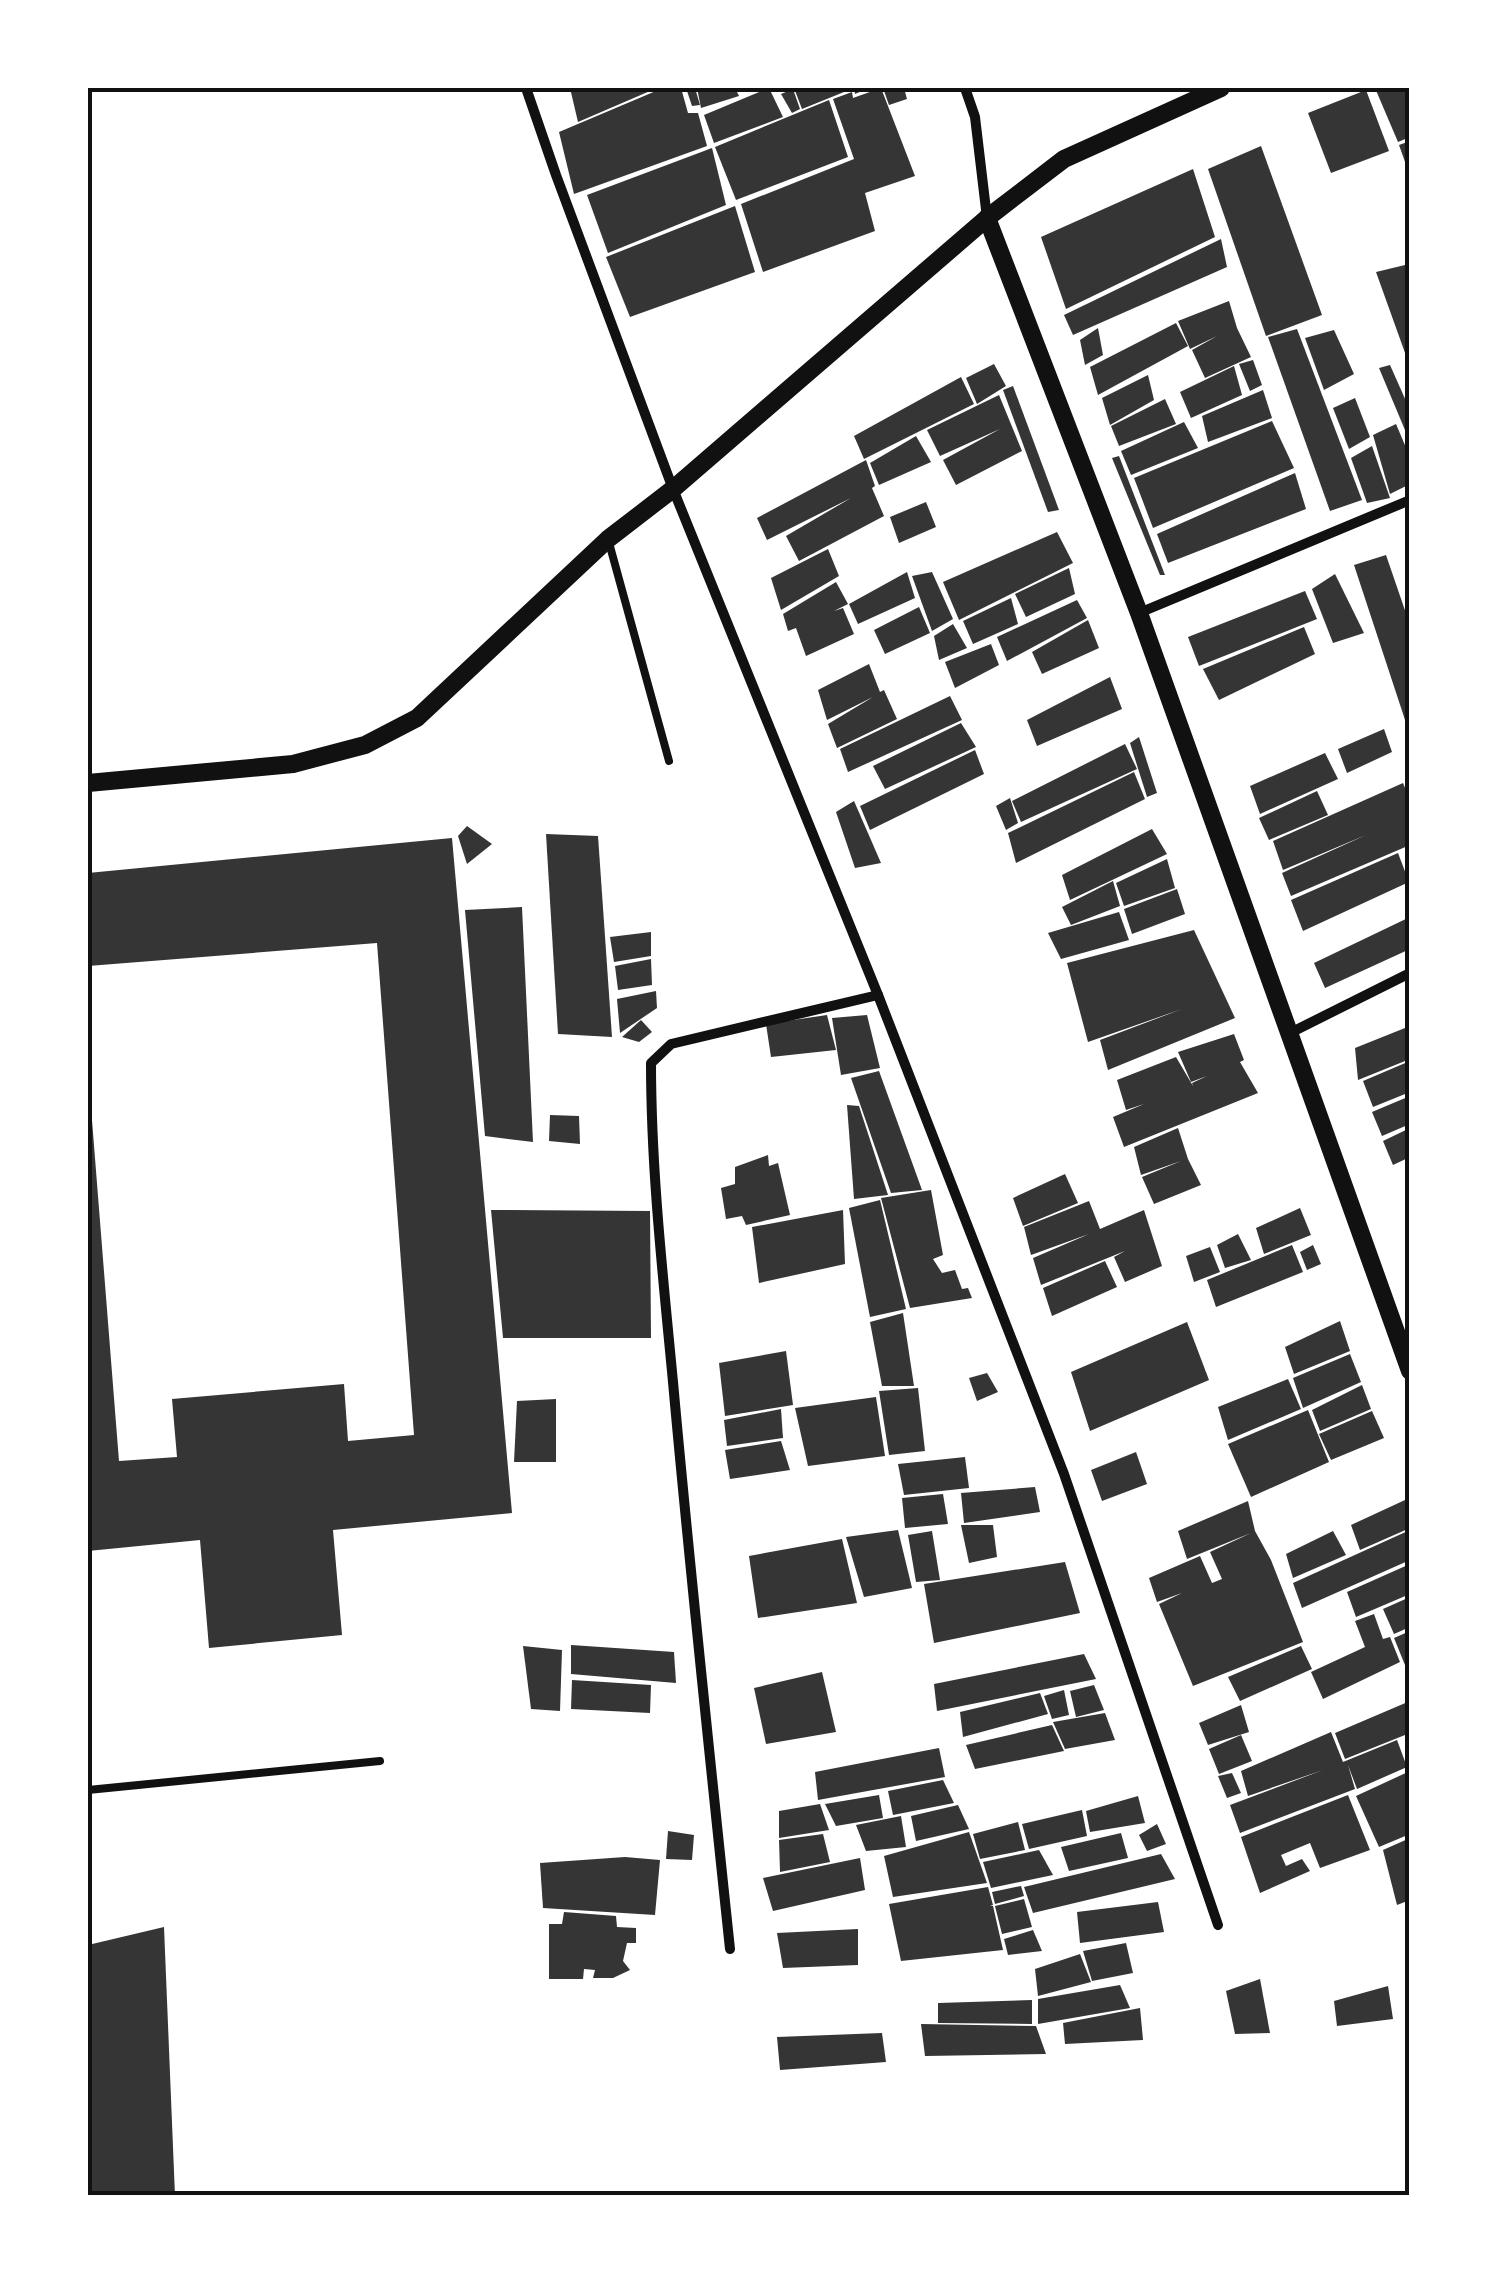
<svg xmlns="http://www.w3.org/2000/svg" width="1497" height="2283" font-family="'Public Sans',sans-serif">
	<style>
		.building { fill: #353535 }
		.lines { fill: none; stroke-linecap: round; stroke-linejoin: round }
		.service { stroke: #111; stroke-width: 8 }
		.minor { stroke: #111; stroke-width: 10 }
		.tertiary { stroke: #111; stroke-width: 18 }
		.neatline { fill: none; stroke: #111; stroke-width: 4 }
	</style>
	<rect width="100%" height="100%" fill="#fff"/>
	<!-- building -->
	<g class="building">
		<path d="M570,88H657L578,122Z"/>
		<path d="M663,88H681L688,113H698L707,146L574,194L559,132Z"/>
		<path d="M686,88H695L700,105L692,106Z"/>
		<path d="M697,88H735L739,96L701,108Z"/>
		<path d="M769,88L783,117L714,143L704,115Z"/>
		<path d="M794,88H869L855,94L854,88L802,109Z"/>
		<path d="M881,88L915,176L865,193L875,231L763,272L741,204L854,159L833,99L852,92L853,98Z"/>
		<path d="M883,88H904L907,99L889,105Z"/>
		<path d="M1375,88H1408L1410,137L1398,142Z"/>
		<path d="M793,89L800,109L792,113L781,94Z"/>
		<path d="M1366,90L1389,151L1331,173L1308,113Z"/>
		<path d="M829,100L848,157L736,200L715,147Z"/>
		<path d="M1410,141V173H1409L1399,145Z"/>
		<path d="M1261,146L1322,315L1266,336L1208,169Z"/>
		<path d="M712,148L726,205L608,253L587,195Z"/>
		<path d="M1193,169L1215,237L1066,309L1041,237Z"/>
		<path d="M735,206L755,272L630,317L606,257Z"/>
		<path d="M1221,239L1227,267L1073,335L1064,315Z"/>
		<path d="M1405,265L1410,278L1409,364L1376,272Z"/>
		<path d="M1229,301L1237,328L1251,357L1205,378L1192,350L1217,336L1190,349L1178,321Z"/>
		<path d="M1176,323L1188,346L1098,395L1090,367Z"/>
		<path d="M1098,328L1103,355L1085,365L1080,340Z"/>
		<path d="M1297,329L1362,500L1330,511L1268,337Z"/>
		<path d="M1334,330L1354,374L1324,390L1305,338Z"/>
		<path d="M1253,360L1262,385L1250,391L1239,364Z"/>
		<path d="M994,364L1006,386L977,404L966,378Z"/>
		<path d="M1390,365L1410,410V442L1379,368Z"/>
		<path d="M1234,366L1242,395L1191,418L1180,392Z"/>
		<path d="M1148,375L1154,400L1110,425L1102,398Z"/>
		<path d="M961,377L974,404L864,459L854,436Z"/>
		<path d="M1013,386L1059,510L1048,512L1003,390Z"/>
		<path d="M1263,390L1272,418L1208,442L1202,416Z"/>
		<path d="M999,395L1022,451L956,485L943,460L1000,429L940,456L927,430Z"/>
		<path d="M1355,398L1370,437L1349,449L1333,408Z"/>
		<path d="M1165,399L1176,424L1119,446L1111,426Z"/>
		<path d="M1272,421L1294,468L1153,528L1134,478Z"/>
		<path d="M1184,422L1198,448L1131,475L1121,451Z"/>
		<path d="M1396,424L1410,457V484L1390,494L1373,435Z"/>
		<path d="M916,436L931,462L879,485L870,463Z"/>
		<path d="M1372,446L1390,498L1367,503L1351,458Z"/>
		<path d="M1119,456L1165,575H1160L1112,458Z"/>
		<path d="M866,460L875,486L872,488L884,516L799,561L786,536L851,498L767,540L757,518Z"/>
		<path d="M1295,473L1306,509L1168,563L1157,534Z"/>
		<path d="M926,502L936,527L899,543L890,517Z"/>
		<path d="M1057,532L1073,563L959,620L943,582Z"/>
		<path d="M828,549L839,576L781,610L771,578Z"/>
		<path d="M1386,555L1410,625L1409,732L1354,565Z"/>
		<path d="M1069,568L1075,594L1026,617L1015,594Z"/>
		<path d="M907,572L915,598L858,624L849,604Z"/>
		<path d="M932,572L953,619L932,631L912,576Z"/>
		<path d="M1335,574L1364,633L1333,643L1312,589Z"/>
		<path d="M836,582L848,604L834,611L843,608L854,634L806,656L796,628L788,631L783,614Z"/>
		<path d="M1305,591L1317,619L1199,666L1188,637Z"/>
		<path d="M1011,598L1018,624L973,644L963,621Z"/>
		<path d="M1077,600L1087,618L1007,661L997,637Z"/>
		<path d="M919,607L930,633L885,654L874,630Z"/>
		<path d="M1088,620L1099,648L1042,674L1032,652Z"/>
		<path d="M953,624L967,648L939,660L934,636Z"/>
		<path d="M1304,627L1315,654L1219,700L1203,669Z"/>
		<path d="M991,644L999,665L955,688L945,662Z"/>
		<path d="M869,664L880,692L884,690L897,719L837,748L828,724L873,697L827,720L818,690Z"/>
		<path d="M1110,677L1122,709L1037,746L1027,720Z"/>
		<path d="M950,696L962,720L848,772L840,749Z"/>
		<path d="M961,723L976,747L885,789L873,766Z"/>
		<path d="M1384,729L1392,752L1347,773L1338,749Z"/>
		<path d="M1139,737L1157,793L1147,797L1130,743Z"/>
		<path d="M1125,744L1137,769L1021,822L1012,801Z"/>
		<path d="M975,750L984,774L870,830L860,806Z"/>
		<path d="M1325,753L1338,779L1260,814L1250,786Z"/>
		<path d="M1134,772L1145,799L1016,863L1008,833Z"/>
		<path d="M1403,783L1410,800V845L1291,896L1282,873L1366,835L1283,870L1273,841Z"/>
		<path d="M1317,791L1328,815L1269,840L1259,818Z"/>
		<path d="M1010,798L1018,823L1006,830L996,806Z"/>
		<path d="M854,801L881,863L855,868L836,812Z"/>
		<path d="M467,826L492,844L467,864L458,836Z"/>
		<path d="M1152,829L1167,854L1070,900L1062,875Z"/>
		<path d="M546,834L598,836L612,1037L558,1034Z"/>
		<path d="M452,838L512,1513L333,1530L342,1635L209,1648L200,1540L88,1551V1095H90L119,1461L177,1457L172,1399L344,1384L348,1441L414,1435L377,943L88,966V873Z"/>
		<path d="M1398,853L1409,882L1303,931L1291,900Z"/>
		<path d="M1167,859L1175,888L1124,906L1116,883Z"/>
		<path d="M1113,881L1120,906L1071,925L1062,907Z"/>
		<path d="M1177,889L1185,914L1132,934L1124,909Z"/>
		<path d="M522,907L533,1142L485,1136L465,910Z"/>
		<path d="M1119,912L1129,940L1061,959L1048,933Z"/>
		<path d="M1410,917V949L1325,988L1314,963Z"/>
		<path d="M1194,930L1235,1018L1108,1070L1100,1040L1182,1009L1088,1042L1067,963Z"/>
		<path d="M651,932V956L614,962L610,937Z"/>
		<path d="M651,959L652,985L618,990L615,966Z"/>
		<path d="M656,991L657,1008L620,1033L617,999Z"/>
		<path d="M827,1015L836,1050L771,1057L766,1024Z"/>
		<path d="M867,1015L880,1068L841,1075L832,1018Z"/>
		<path d="M641,1020L652,1032L639,1042L622,1037Z"/>
		<path d="M1410,1026V1059L1358,1080L1355,1048Z"/>
		<path d="M1234,1034L1244,1060L1240,1062L1258,1093L1124,1147L1113,1117L1144,1104L1126,1110L1117,1080L1176,1057L1193,1086L1192,1083L1207,1076L1191,1082L1178,1052Z"/>
		<path d="M1410,1061V1092L1373,1107L1363,1081Z"/>
		<path d="M879,1071L922,1190L891,1193L851,1078Z"/>
		<path d="M1410,1096V1124L1382,1136L1372,1112Z"/>
		<path d="M847,1105L859,1106L888,1195L854,1199Z"/>
		<path d="M550,1115L579,1116L580,1144L549,1141Z"/>
		<path d="M1178,1128L1188,1159L1201,1185L1154,1204L1142,1177L1181,1161L1141,1175L1134,1147Z"/>
		<path d="M1410,1128V1157L1393,1165L1383,1141Z"/>
		<path d="M768,1155L769,1166L778,1163L790,1215L746,1225L742,1216L726,1219L721,1188L735,1184V1167Z"/>
		<path d="M1065,1174L1078,1203L1023,1226L1013,1198Z"/>
		<path d="M931,1190L943,1255L933,1259L942,1273L955,1270L962,1289L968,1288L972,1298L910,1308L881,1198Z"/>
		<path d="M880,1200L906,1309L870,1317L849,1208Z"/>
		<path d="M1089,1201L1100,1229L1144,1210L1162,1266L1125,1282L1114,1257L1125,1251L1041,1285L1033,1258L1089,1234L1031,1255L1024,1227Z"/>
		<path d="M1300,1208L1311,1235L1264,1254L1256,1228Z"/>
		<path d="M491,1210L650,1211L651,1338H503Z"/>
		<path d="M843,1210L845,1264L759,1283L752,1227Z"/>
		<path d="M1238,1234L1251,1260L1225,1268L1217,1245Z"/>
		<path d="M1292,1245L1303,1272L1216,1307L1207,1280Z"/>
		<path d="M1313,1245L1321,1264L1307,1270L1300,1252Z"/>
		<path d="M1210,1247L1220,1272L1194,1282L1186,1256Z"/>
		<path d="M1105,1261L1117,1287L1052,1316L1043,1288Z"/>
		<path d="M903,1313L914,1386H882L870,1322Z"/>
		<path d="M1340,1321L1350,1351L1294,1374L1285,1347Z"/>
		<path d="M1187,1322L1209,1380L1090,1431L1071,1372Z"/>
		<path d="M786,1351L793,1405L725,1416L719,1363Z"/>
		<path d="M1350,1354L1361,1382L1303,1408L1293,1378Z"/>
		<path d="M987,1373L998,1392L977,1401L969,1378Z"/>
		<path d="M1288,1379L1301,1409L1228,1440L1218,1407Z"/>
		<path d="M1362,1385L1371,1409L1320,1431L1312,1410Z"/>
		<path d="M918,1388L925,1451L889,1455L879,1391Z"/>
		<path d="M876,1397L885,1456L808,1466L795,1408Z"/>
		<path d="M556,1399V1462H514L517,1401Z"/>
		<path d="M781,1409L783,1438L727,1446L724,1420Z"/>
		<path d="M1308,1410L1329,1462L1251,1497L1228,1444Z"/>
		<path d="M1372,1411L1384,1438L1331,1460L1319,1434Z"/>
		<path d="M781,1441L790,1470L730,1479L725,1450Z"/>
		<path d="M1136,1452L1147,1484L1102,1501L1091,1470Z"/>
		<path d="M965,1457L969,1488L904,1495L898,1464Z"/>
		<path d="M1035,1487L1040,1512L964,1523L961,1493Z"/>
		<path d="M943,1494L948,1524L905,1528L902,1498Z"/>
		<path d="M1405,1500L1410,1513V1528L1360,1550L1351,1525Z"/>
		<path d="M1248,1501L1255,1531L1271,1560L1303,1642L1193,1686L1159,1604L1182,1593L1157,1602L1149,1578L1200,1556L1212,1583L1222,1579L1210,1552L1251,1533L1187,1559L1178,1531Z"/>
		<path d="M961,1525H993L997,1557L969,1563Z"/>
		<path d="M898,1530L912,1588L864,1597L846,1537Z"/>
		<path d="M1410,1530V1560L1302,1608L1293,1583Z"/>
		<path d="M932,1531L940,1580L916,1582L908,1535Z"/>
		<path d="M1333,1531L1346,1555L1293,1578L1286,1554Z"/>
		<path d="M842,1539L857,1603L758,1618L749,1556Z"/>
		<path d="M1065,1562L1080,1613L934,1643L924,1584Z"/>
		<path d="M1410,1564V1594L1356,1617L1347,1592Z"/>
		<path d="M1410,1597V1627L1394,1634L1383,1609Z"/>
		<path d="M1374,1614L1383,1639L1390,1637L1400,1662L1323,1699L1311,1672L1365,1647L1355,1621Z"/>
		<path d="M1410,1631V1663L1405,1665L1394,1638Z"/>
		<path d="M571,1645L674,1652L676,1683L571,1674Z"/>
		<path d="M523,1646L562,1650L560,1711L531,1709Z"/>
		<path d="M1301,1646L1312,1669L1240,1701L1228,1677Z"/>
		<path d="M1084,1654L1096,1679L937,1711L934,1684Z"/>
		<path d="M822,1672L836,1732L766,1744L754,1688Z"/>
		<path d="M572,1680L651,1685L650,1713L571,1709Z"/>
		<path d="M1094,1685L1104,1710L1076,1717L1070,1691Z"/>
		<path d="M1064,1690L1069,1715L1052,1719L1044,1696Z"/>
		<path d="M1040,1693L1048,1714L963,1737L960,1712Z"/>
		<path d="M1410,1701V1733L1345,1759L1335,1733Z"/>
		<path d="M1241,1705L1249,1732L1208,1745L1199,1723Z"/>
		<path d="M1105,1713L1115,1740L1065,1749L1053,1722Z"/>
		<path d="M1052,1725L1064,1751L975,1769L966,1745Z"/>
		<path d="M1331,1732L1343,1762L1397,1740L1407,1767L1357,1789L1348,1765L1355,1789L1240,1833L1230,1805L1323,1770L1248,1796L1241,1771Z"/>
		<path d="M1241,1735L1252,1761L1219,1774L1209,1749Z"/>
		<path d="M939,1748L945,1777L818,1800L815,1772Z"/>
		<path d="M1410,1771V1834L1379,1847L1356,1796Z"/>
		<path d="M1232,1773L1241,1793L1227,1798L1218,1776Z"/>
		<path d="M943,1780L954,1803L893,1815L888,1791Z"/>
		<path d="M879,1795L883,1818L836,1826L825,1804Z"/>
		<path d="M1348,1795L1370,1850L1320,1868L1310,1843L1281,1855L1286,1866L1302,1859L1310,1871L1260,1893L1241,1837Z"/>
		<path d="M1138,1796L1145,1823L1090,1832L1086,1811Z"/>
		<path d="M820,1804L829,1830L779,1838V1811Z"/>
		<path d="M958,1805L969,1829L916,1841L911,1816Z"/>
		<path d="M1082,1810L1087,1836L1029,1849L1022,1824Z"/>
		<path d="M901,1816L906,1847L866,1851L856,1825Z"/>
		<path d="M1018,1822L1025,1850L980,1859L973,1834Z"/>
		<path d="M1157,1824L1166,1844L1147,1851L1139,1835Z"/>
		<path d="M668,1831L694,1835L692,1860L666,1859Z"/>
		<path d="M969,1832L987,1883L893,1897L884,1856Z"/>
		<path d="M1121,1833L1128,1858L1069,1871L1061,1847Z"/>
		<path d="M823,1834L830,1862L780,1872L779,1840Z"/>
		<path d="M1410,1838V1900L1397,1905L1383,1850Z"/>
		<path d="M1039,1850L1053,1875L991,1888L983,1862Z"/>
		<path d="M1161,1854L1175,1879L1033,1913L1024,1887Z"/>
		<path d="M625,1857L660,1860L655,1915L543,1908L540,1863Z"/>
		<path d="M860,1858L865,1890L773,1911L763,1878Z"/>
		<path d="M1021,1886L1024,1896L995,1904L992,1892Z"/>
		<path d="M988,1887L993,1905L990,1906H993L1003,1950L901,1961L889,1904Z"/>
		<path d="M1024,1899L1032,1927L1002,1934L995,1906Z"/>
		<path d="M1158,1902L1164,1932L1080,1943L1077,1912Z"/>
		<path d="M564,1912L616,1916L617,1927L636,1928V1943H627L623,1961L630,1970L613,1978H593L595,1970L584,1969L583,1979H549V1924H562Z"/>
		<path d="M164,1927L175,2196H88V1945Z"/>
		<path d="M858,1929V1965L783,1968L777,1933Z"/>
		<path d="M1033,1930L1042,1951L1008,1955L1004,1939Z"/>
		<path d="M1126,1943L1133,1973L1092,1981L1083,1951Z"/>
		<path d="M1080,1954L1091,1982L1038,1996L1035,1969Z"/>
		<path d="M1260,1979L1270,2033L1235,2034L1226,1991Z"/>
		<path d="M1120,1985L1130,2008L1038,2024V1999Z"/>
		<path d="M1388,1986L1393,2019L1337,2026L1334,2001Z"/>
		<path d="M1032,2000V2024L938,2023V2003Z"/>
		<path d="M1140,2008L1143,2040L1065,2044L1063,2023Z"/>
		<path d="M921,2024L1036,2026L1046,2054L925,2056Z"/>
		<path d="M882,2033L886,2062L780,2070L777,2037Z"/>
	</g>
	<g class="lines">
		<!-- service -->
		<g class="service">
			<path d="M608,539L669,761"/>
			<path d="M88,1790L380,1761"/>
		</g>
		<!-- minor -->
		<g class="minor">
			<path d="M526,88L556,175L673,489L878,995L1064,1474L1218,1925"/>
			<path d="M965,88L975,117L987,218"/>
			<path d="M1139,613L1410,500"/>
			<path d="M1290,1033L1410,973"/>
			<path d="M730,1949C710,1760 690,1571 673,1382C663,1276 651,1170 651,1063L671,1044L878,995"/>
		</g>
		<!-- tertiary -->
		<g class="tertiary">
			<path d="M987,218L1139,613L1410,1371"/>
			<path d="M88,783L293,764L365,745L417,718L608,539L673,489L987,218L1064,159L1221,88"/>
		</g>
	</g>
	<!-- border -->
	<rect width="1497" height="2283" fill="none" stroke="#ffffff" stroke-width="180"/>
	<rect x="90" y="90" width="1317" height="2103" class="neatline"/>
</svg>
